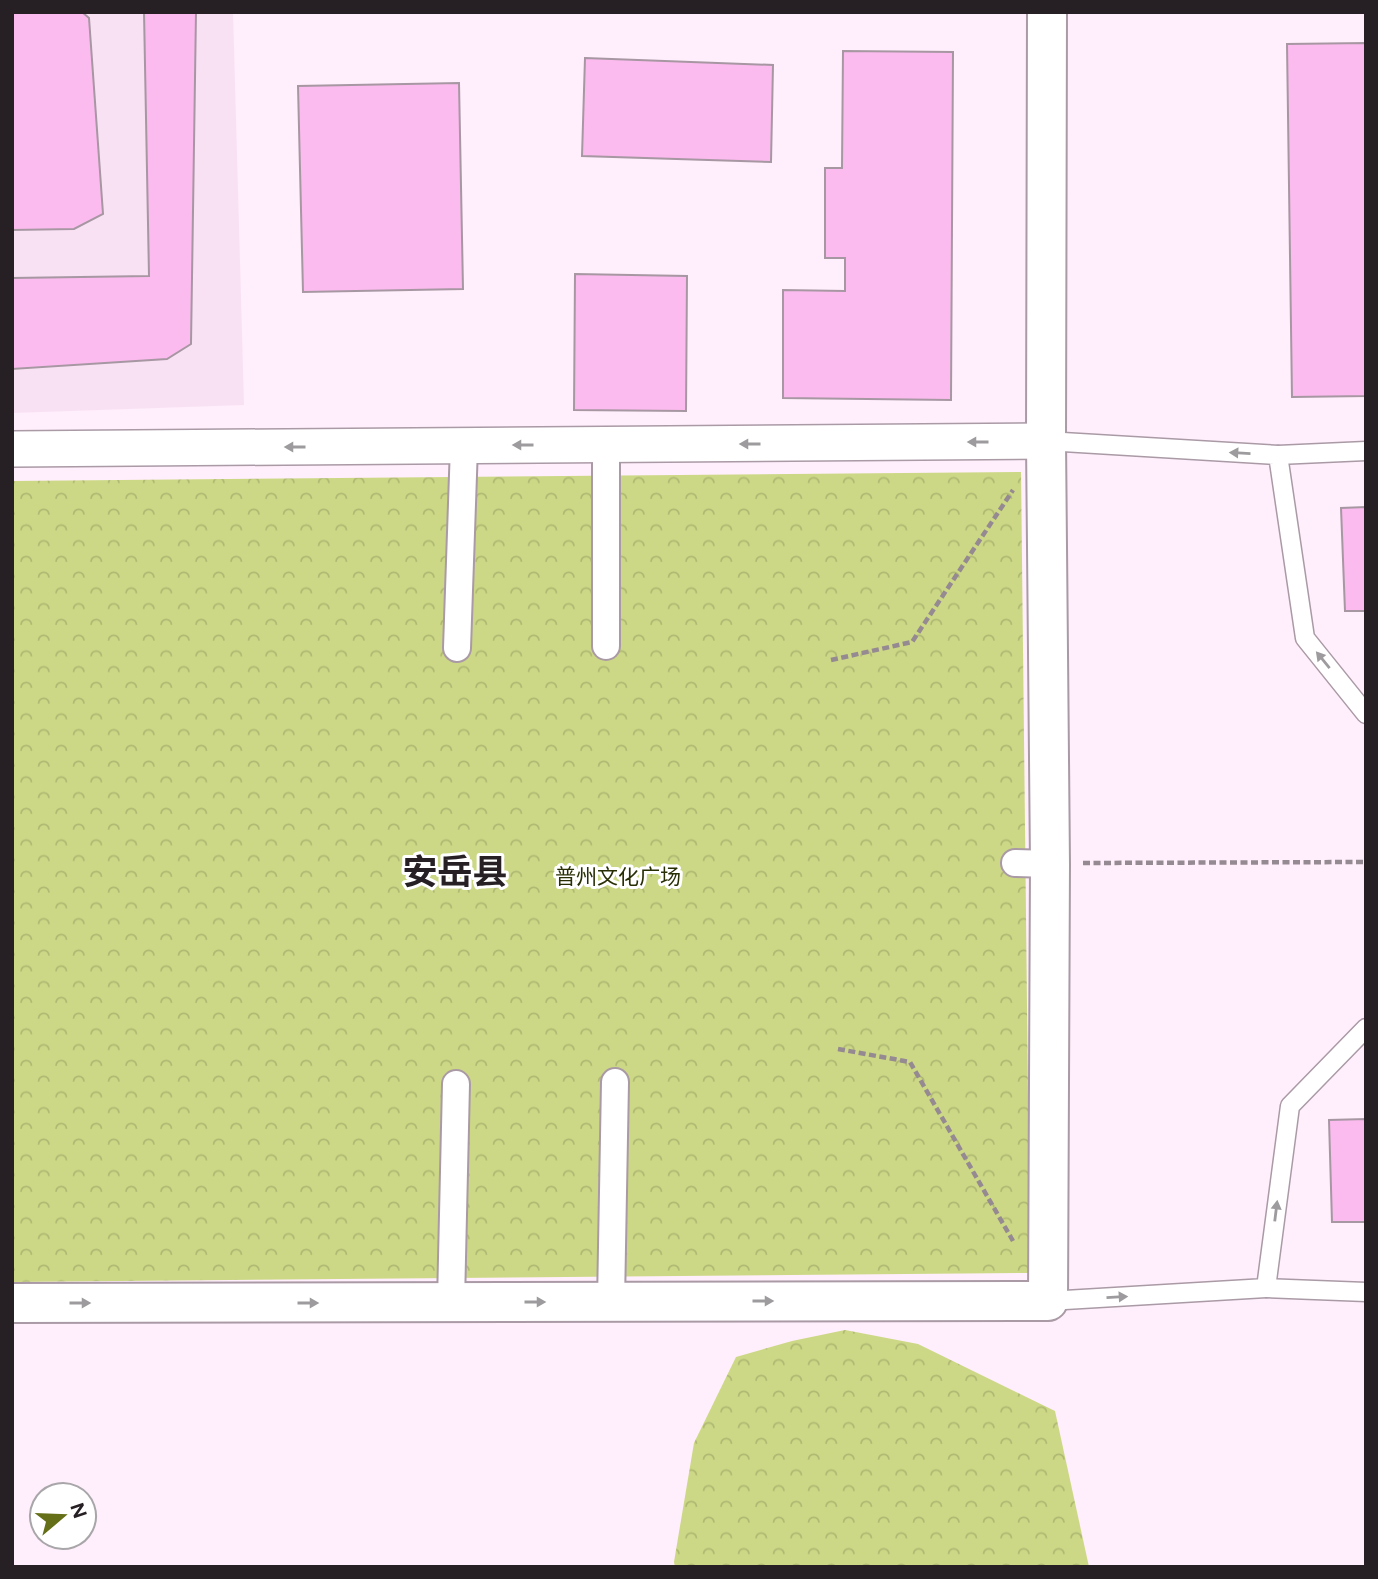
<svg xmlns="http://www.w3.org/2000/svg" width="1378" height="1579" font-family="Figtree,'Noto Sans SC',sans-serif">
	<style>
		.built { fill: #f8e1f3 }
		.forest { fill: url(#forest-crowns) }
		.building { fill: #fcbbee; stroke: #a797a3; stroke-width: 2 }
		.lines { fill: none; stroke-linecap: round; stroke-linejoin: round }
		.service-casing { stroke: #aa9aa6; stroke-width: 21 }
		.pedestrian-casing { stroke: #aa9aa6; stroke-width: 30 }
		.minor-casing { stroke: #aa9aa6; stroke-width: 38 }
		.tertiary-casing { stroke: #aa9aa6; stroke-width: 42 }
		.path { stroke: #958992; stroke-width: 4.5; stroke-dasharray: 7 3.5; stroke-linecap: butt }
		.service { stroke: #fff; stroke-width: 18 }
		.pedestrian { stroke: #fff; stroke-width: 26 }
		.minor { stroke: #fff; stroke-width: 35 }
		.tertiary { stroke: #fff; stroke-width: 38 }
		.oneway { fill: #9d9b9d }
		.labels { text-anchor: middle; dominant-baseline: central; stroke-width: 6; stroke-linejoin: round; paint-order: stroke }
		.park-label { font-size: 21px; fill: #292e04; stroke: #fff }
		.town-label { font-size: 35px; font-weight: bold; fill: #262025; stroke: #fff }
	</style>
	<defs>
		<pattern id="forest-crowns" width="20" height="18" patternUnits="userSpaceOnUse" patternTransform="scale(1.75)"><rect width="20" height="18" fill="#ccd885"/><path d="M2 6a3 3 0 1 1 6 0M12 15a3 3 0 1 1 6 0" fill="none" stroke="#afb973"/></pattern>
	</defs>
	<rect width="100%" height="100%" fill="#ffeefb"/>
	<!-- built -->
	<path class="built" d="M12,12H233L244,405L12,413Z"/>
	<!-- forest -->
	<g class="forest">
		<path d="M1021,472L1030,1273L12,1282V481Z"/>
		<path d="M845,1330L918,1344L1055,1411L1089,1567H675L674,1562L694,1443L736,1357L792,1341Z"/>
	</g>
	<!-- building -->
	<g class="building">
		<path d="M12,12H82L89,18L103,214L74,229L12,230Z"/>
		<path d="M144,12H196L191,344L167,359L12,369V278L149,276Z"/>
		<path d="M1366,43V396L1292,397L1287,44Z"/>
		<path d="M843,51L953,52L951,400L783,398V290L845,291V258H825V168H842Z"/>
		<path d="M585,58L773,65L771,162L582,156Z"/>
		<path d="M459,83L463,289L303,292L298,86Z"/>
		<path d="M575,274L687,276L686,411L574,410Z"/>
		<path d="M1366,507V611H1345L1341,508Z"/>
		<path d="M1366,1119V1222H1332L1329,1120Z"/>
	</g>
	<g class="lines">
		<!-- service casing -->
		<g class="service-casing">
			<g id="service">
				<path d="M1046,441L1278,455L1305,638L1366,714"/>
				<path d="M1278,455L1366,451"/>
				<path d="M1266,1288L1366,1292"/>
				<path d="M1048,1301L1266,1288L1290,1106L1366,1028"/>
			</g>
		</g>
		<!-- pedestrian casing -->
		<g class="pedestrian-casing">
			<g id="pedestrian">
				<path d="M606,445V646"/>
				<path d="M457,648L464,446"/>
				<path d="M1015,863L1050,864"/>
				<path d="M451,1302L456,1084"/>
				<path d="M611,1302L615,1082"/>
			</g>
		</g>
		<!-- minor casing -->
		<g class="minor-casing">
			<path id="minor" d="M12,449L1046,441"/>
		</g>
		<!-- tertiary casing -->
		<g class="tertiary-casing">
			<path id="tertiary" d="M12,1303L1048,1301L1050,864L1046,441L1047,12"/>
		</g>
		<!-- path -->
		<g class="path">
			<path d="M831,660L912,642L1013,490"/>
			<path d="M1083,863L1366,862"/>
			<path d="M838,1049L910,1062L1013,1241"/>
		</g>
		<!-- service -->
		<use href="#service" class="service"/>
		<!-- pedestrian -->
		<use href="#pedestrian" class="pedestrian"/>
		<!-- minor -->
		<use href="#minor" class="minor"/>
		<!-- tertiary -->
		<use href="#tertiary" class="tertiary"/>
	</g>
	<!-- one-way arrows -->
	<defs><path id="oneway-solid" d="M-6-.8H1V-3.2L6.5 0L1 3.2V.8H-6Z" transform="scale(1.75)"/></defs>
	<g class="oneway">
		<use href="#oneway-solid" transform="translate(978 442) rotate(180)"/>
		<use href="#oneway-solid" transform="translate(750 444) rotate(180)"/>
		<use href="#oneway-solid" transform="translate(523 445) rotate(180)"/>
		<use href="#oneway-solid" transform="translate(295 447) rotate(180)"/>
		<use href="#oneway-solid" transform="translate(1240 453) rotate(-177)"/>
		<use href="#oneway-solid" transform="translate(1323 660) rotate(-129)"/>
		<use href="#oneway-solid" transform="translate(1276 1211) rotate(-83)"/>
		<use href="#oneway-solid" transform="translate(1117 1297) rotate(-3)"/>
		<use href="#oneway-solid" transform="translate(763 1301)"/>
		<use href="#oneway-solid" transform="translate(535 1302)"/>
		<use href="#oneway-solid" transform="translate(80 1303)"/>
		<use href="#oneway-solid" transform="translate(308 1303)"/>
	</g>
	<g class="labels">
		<!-- park labels -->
		<g class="park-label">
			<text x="618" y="876">普州文化广场</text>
		</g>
		<!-- town labels -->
		<g class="town-label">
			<text x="455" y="872">安岳县</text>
		</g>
	</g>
	<!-- border -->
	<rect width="1378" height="1579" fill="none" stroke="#262025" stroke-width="28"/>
	<!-- north arrow -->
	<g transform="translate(63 1516) rotate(71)"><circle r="33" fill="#ffffff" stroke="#a8a6a8" stroke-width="2"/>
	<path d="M0-5L12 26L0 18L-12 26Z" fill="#656f17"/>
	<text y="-10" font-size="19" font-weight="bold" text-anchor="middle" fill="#262025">N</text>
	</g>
</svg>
